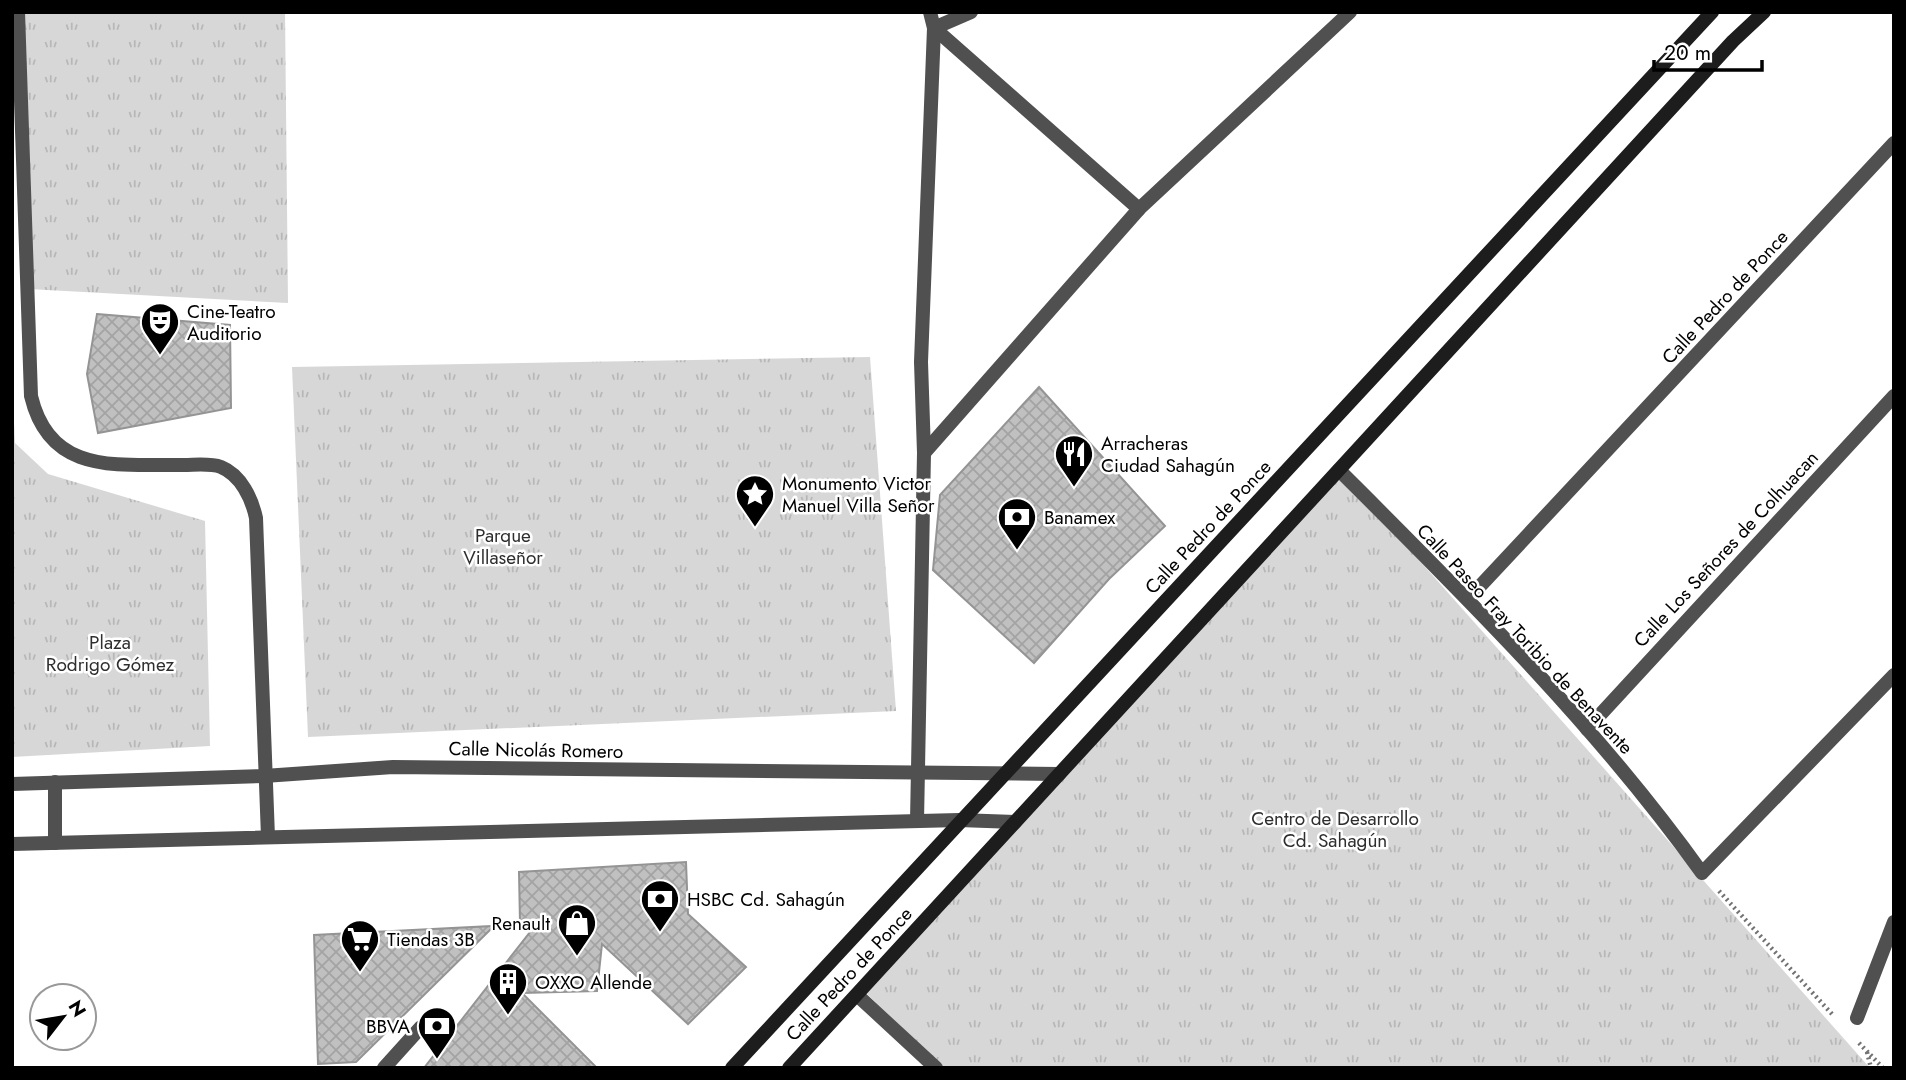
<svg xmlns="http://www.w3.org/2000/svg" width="1906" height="1080" font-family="Jost,sans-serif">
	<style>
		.grass { fill: url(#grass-tufts) }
		.building { fill: url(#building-cross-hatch); stroke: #949494; stroke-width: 2 }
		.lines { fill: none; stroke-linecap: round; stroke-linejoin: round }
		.path { stroke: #727272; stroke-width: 4.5; stroke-dasharray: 2 3.5; stroke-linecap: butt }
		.lane { stroke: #505050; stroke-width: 14 }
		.street { stroke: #505050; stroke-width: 14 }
		.secondary { stroke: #1d1d1d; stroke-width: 14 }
		.labels { text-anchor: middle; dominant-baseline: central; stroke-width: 5; stroke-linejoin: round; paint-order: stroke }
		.street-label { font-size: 19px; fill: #000; stroke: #fff }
		.poi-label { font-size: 19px; fill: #000; stroke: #fff; text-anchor: start }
		.park-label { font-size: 19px; fill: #2e2e2e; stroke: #fff }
	</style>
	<defs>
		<pattern id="grass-tufts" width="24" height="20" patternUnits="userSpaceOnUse" patternTransform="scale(1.75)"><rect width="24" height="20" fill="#d7d7d7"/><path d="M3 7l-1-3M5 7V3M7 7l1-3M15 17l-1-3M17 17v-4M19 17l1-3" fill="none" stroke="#b7b7b7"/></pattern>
		<pattern id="building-cross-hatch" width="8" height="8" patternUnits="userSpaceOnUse" patternTransform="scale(1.75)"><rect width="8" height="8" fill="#c0c0c0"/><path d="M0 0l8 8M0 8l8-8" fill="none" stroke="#a3a3a3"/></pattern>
	</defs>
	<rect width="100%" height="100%" fill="#fff"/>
	<!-- grass -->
	<g class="grass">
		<path d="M18,12H285L288,303L28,289Z"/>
		<path d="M870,357L896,711L308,737L292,367Z"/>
		<path d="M12,382L15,443L48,474L205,521L210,746L12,757Z"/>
		<path d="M1339,470L1870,1068H943L862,989Z"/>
	</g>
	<!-- building -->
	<g class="building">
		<path d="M97,314L230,325L231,408L98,433L87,374Z"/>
		<path d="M1039,387L1165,526L1109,579L1034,663L933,570L940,495Z"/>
		<path d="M686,862L688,914L746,967L688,1024L602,944L597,991L522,993L597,1068H424L530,932L520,923L519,872Z"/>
		<path d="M494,926L356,1062L318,1064L314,935Z"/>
	</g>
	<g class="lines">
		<!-- path -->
		<g class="path">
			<path d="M1719,891L1832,1014"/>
			<path d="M1859,1043L1883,1068"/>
			<path d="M1867,1052L1871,1068"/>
		</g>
		<!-- lane -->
		<g class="lane">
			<path d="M971,12L934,28L1139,209"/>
			<path d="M924,453L1139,209L1350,12"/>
			<path d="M917,821L924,453L921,362L934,28L930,12"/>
			<path d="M384,1068L421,1027"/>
		</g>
		<!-- street -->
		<g class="street">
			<path d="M18,12L31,396C50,476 118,464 184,465C195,465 210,463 221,467C241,475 252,499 256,518L268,837"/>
			<path d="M1339,470C1466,597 1597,726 1702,873L1894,675"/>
			<path d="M1468,599L1894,143"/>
			<path d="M1587,729L1894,396"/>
			<path d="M55,782V843"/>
			<path d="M12,784L264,776L393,767L1059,774"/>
			<path d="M12,844L959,820L1015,822"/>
			<path d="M857,995L936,1068"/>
			<path d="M1857,1018L1894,922"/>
		</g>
		<!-- secondary -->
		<g class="secondary">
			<path d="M732,1068C1056,714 1385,364 1712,12"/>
			<path d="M789,1068L1733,41L1764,12"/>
		</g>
	</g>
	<!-- icons -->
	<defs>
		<g id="theatre-pin" transform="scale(2.0125)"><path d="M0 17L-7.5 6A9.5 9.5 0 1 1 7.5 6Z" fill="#000" stroke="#fff"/><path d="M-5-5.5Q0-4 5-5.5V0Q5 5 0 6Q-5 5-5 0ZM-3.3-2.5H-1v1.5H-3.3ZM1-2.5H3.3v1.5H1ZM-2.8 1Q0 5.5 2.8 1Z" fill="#fff"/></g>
		<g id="restaurant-pin" transform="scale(2.0125)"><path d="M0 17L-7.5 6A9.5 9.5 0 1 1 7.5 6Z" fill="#000" stroke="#fff"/><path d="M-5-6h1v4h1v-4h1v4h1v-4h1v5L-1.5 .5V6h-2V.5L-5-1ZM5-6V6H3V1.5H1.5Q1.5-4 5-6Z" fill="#fff"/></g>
		<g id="sight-pin" transform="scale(2.0125)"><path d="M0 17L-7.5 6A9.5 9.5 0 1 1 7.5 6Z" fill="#000" stroke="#fff"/><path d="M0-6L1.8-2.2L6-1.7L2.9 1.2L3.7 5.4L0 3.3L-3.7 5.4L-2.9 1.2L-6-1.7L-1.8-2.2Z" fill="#fff"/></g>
		<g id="bank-pin" transform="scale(2.0125)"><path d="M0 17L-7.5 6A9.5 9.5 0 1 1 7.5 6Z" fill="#000" stroke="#fff"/><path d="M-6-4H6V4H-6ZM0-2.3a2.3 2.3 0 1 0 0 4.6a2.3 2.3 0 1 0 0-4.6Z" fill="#fff"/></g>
		<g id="shop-pin" transform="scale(2.0125)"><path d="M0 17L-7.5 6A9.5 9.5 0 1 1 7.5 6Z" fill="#000" stroke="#fff"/><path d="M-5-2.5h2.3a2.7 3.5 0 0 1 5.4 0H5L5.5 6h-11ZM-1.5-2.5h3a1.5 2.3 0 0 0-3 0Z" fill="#fff"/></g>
		<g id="supermarket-pin" transform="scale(2.0125)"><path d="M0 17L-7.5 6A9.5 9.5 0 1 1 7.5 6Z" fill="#000" stroke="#fff"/><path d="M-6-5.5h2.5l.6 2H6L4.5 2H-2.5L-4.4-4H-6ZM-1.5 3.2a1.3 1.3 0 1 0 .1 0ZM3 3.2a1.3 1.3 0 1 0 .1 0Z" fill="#fff"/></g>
		<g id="building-pin" transform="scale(2.0125)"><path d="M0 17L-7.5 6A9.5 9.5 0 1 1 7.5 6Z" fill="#000" stroke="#fff"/><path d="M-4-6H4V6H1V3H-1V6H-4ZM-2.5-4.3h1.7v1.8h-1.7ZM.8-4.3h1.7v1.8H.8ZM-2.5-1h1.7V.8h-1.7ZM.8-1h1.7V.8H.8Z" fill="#fff"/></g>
	</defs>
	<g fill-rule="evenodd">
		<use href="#theatre-pin" x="160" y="322"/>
		<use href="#restaurant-pin" x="1074" y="454"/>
		<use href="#sight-pin" x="755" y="494"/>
		<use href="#bank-pin" x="1017" y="517"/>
		<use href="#bank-pin" x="660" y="899"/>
		<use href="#shop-pin" x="577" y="923"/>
		<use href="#supermarket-pin" x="360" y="939"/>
		<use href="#building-pin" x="508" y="982"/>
		<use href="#bank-pin" x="437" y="1026"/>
	</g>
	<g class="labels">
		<!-- street labels -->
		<g class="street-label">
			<text transform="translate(1725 297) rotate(-47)">Calle Pedro de Ponce</text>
			<text transform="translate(1208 527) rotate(-47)">Calle Pedro de Ponce</text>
			<text transform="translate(1726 549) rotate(-47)">Calle Los Señores de Colhuacan</text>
			<text transform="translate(1525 639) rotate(47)">Calle Paseo Fray Toribio de Benavente</text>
			<text transform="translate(536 750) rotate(1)">Calle Nicolás Romero</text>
			<text transform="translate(849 974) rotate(-47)">Calle Pedro de Ponce</text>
		</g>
		<!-- poi labels -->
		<g class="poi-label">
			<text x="187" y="311">Cine-Teatro<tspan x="187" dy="22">Auditorio</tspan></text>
			<text x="1101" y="443">Arracheras<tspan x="1101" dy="22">Ciudad Sahagún</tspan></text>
			<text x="782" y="483">Monumento Victor<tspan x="782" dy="22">Manuel Villa Señor</tspan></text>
			<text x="1044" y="517">Banamex</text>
			<text x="687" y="899">HSBC Cd. Sahagún</text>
			<text x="550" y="923" text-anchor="end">Renault</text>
			<text x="387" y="939">Tiendas 3B</text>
			<text x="535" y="982">OXXO Allende</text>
			<text x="410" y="1026" text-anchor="end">BBVA</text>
		</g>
		<!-- park labels -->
		<g class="park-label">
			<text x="503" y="535">Parque<tspan x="503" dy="22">Villaseñor</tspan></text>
			<text x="110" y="642">Plaza<tspan x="110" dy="22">Rodrigo Gómez</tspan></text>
			<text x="1335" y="818">Centro de Desarrollo<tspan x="1335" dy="22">Cd. Sahagún</tspan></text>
		</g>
	</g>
	<!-- border -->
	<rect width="1906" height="1080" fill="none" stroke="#000000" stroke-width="28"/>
	<!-- north arrow -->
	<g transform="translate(63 1017) rotate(59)"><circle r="33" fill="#ffffff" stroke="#999999" stroke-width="2"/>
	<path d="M0-5L12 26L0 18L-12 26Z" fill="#000000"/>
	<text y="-10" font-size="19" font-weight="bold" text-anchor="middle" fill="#000000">N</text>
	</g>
	<!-- scale -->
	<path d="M1654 60v10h108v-10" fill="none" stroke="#000000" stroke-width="3.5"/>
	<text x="1664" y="60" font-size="21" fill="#000000" stroke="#ffffff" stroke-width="5" paint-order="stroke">20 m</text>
</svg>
